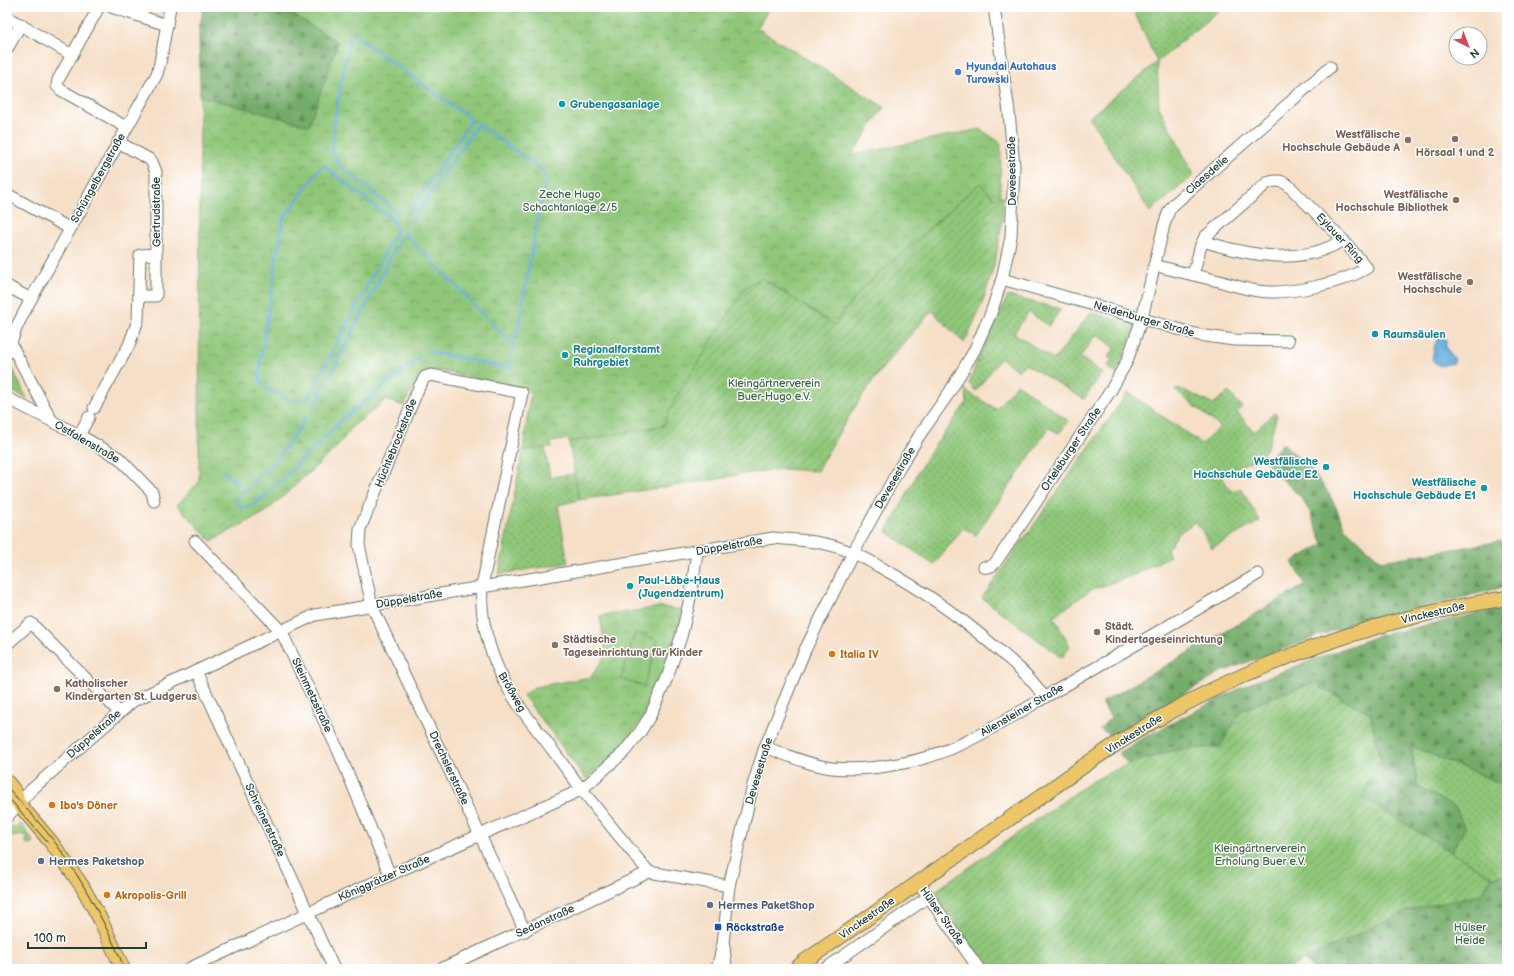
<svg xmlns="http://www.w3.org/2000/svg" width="1514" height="976" font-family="'Balsamiq Sans',sans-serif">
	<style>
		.grass { fill: url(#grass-dots); stroke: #578256 }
		.forest { fill: url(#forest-firs); stroke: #49744e }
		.park { fill: url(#park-crowns); stroke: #578256 }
		.garden { fill: url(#garden-furrows); stroke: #578256 }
		.pitch { fill: #8fc679; stroke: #578256 }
		.water { fill: url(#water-ripples); stroke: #44768a }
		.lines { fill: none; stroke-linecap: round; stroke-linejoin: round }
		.stream { stroke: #69afe0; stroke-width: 2.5 }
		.minor-casing { stroke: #6a7667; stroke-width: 13 }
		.major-casing { stroke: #6a7667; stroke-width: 16 }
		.minor { stroke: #fff; stroke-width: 11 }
		.major { stroke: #ecc669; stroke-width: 14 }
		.tram { stroke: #1f3d34; stroke-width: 1 }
		.shop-dot { fill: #3f7fe0; stroke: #fff; stroke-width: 1.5 }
		.culture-dot { fill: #0f9aa8; stroke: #fff; stroke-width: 1.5 }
		.education-dot { fill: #8d6e63; stroke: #fff; stroke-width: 1.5 }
		.food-dot { fill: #e8710a; stroke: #fff; stroke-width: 1.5 }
		.service-dot { fill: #5c6f8a; stroke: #fff; stroke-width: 1.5 }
		.transit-dot { fill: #1a4fb4; stroke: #fff; stroke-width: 1.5 }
		.labels { text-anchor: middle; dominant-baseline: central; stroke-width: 3; stroke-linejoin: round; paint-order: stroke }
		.shop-label { font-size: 11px; font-weight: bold; fill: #366cbe; stroke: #fff; text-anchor: start }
		.culture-label { font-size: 11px; font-weight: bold; fill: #0d838f; stroke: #fff; text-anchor: start }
		.education-label { font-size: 11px; font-weight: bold; fill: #785e54; stroke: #fff; text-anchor: end }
		.street-label { font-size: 11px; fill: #1f3d34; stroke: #fff }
		.park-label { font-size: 11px; fill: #416649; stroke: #fff }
		.food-label { font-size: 11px; font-weight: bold; fill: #c56008; stroke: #fff; text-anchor: start }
		.service-label { font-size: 11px; font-weight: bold; fill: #4e5e75; stroke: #fff; text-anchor: start }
		.transit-label { font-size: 11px; font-weight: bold; fill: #164399; stroke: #fff; text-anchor: start }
	</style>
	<defs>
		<pattern id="grass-dots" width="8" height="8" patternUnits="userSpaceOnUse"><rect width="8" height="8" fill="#8fc679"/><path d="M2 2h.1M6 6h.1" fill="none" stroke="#74a264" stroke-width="1.8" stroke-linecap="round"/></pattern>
		<pattern id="forest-firs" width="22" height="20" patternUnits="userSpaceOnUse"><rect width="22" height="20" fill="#73ab69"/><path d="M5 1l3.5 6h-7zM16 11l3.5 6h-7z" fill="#5e8c57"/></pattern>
		<pattern id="park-crowns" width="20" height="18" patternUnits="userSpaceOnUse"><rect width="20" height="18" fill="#8fc679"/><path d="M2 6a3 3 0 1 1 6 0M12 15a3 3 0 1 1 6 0" fill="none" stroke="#74a264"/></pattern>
		<pattern id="garden-furrows" width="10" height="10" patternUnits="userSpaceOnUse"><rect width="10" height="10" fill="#8fc679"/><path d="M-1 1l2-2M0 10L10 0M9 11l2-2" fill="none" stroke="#74a264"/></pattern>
		<pattern id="water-ripples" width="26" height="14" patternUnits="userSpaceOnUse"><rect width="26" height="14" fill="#69afe0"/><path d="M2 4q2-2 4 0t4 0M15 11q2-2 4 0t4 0" fill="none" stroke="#5690b6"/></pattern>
	</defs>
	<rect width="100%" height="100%" fill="#fff"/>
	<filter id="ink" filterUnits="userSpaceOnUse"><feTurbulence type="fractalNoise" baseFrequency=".025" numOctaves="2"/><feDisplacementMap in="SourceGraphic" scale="8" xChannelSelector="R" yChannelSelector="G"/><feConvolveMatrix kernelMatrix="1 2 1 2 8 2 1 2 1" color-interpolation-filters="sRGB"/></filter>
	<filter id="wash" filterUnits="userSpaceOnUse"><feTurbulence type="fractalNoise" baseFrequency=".012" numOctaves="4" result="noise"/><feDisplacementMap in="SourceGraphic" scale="16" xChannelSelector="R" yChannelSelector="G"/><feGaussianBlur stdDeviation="0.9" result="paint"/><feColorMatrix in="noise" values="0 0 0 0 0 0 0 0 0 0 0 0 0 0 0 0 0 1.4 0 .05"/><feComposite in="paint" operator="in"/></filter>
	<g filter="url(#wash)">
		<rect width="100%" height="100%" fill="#f6dfc7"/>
		<!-- grass -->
		<g class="grass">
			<path d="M1132,7H1223L1157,62L1159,107L1194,175L1150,212L1089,117L1157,62Z"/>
			<path d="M1008,296L1061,309L1049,326L1029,312L1014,333L1054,360L1091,312L1136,325L1116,374L1107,367L1112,360L1108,357L1115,348L1097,334L1080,357L1102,373L1084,399L1025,364L1018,371L1001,358L976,391L969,384L977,361Z"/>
			<path d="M11,365L27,399L7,388V374Z"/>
			<path d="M1017,384L1069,421L1059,433L1049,428L976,535L963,528L934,565L887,532L925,459L967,402L965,390L996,409Z"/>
			<path d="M1179,388L1213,404L1229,392L1242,407L1237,412L1254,432L1274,413L1277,415L1269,443L1261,458L1241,465L1221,476L1232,492L1241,488L1260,521L1212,548L1196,521L1178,534L1167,550L1170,556L1134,575L1090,590L1054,617L1070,646L1062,658L982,598L1128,392L1202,444L1220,427L1175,390Z"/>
			<path d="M545,448L550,477L575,474L579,500L558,505L568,563L499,574L523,450Z"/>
			<path d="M1411,745L1507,786V874L1492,877L1451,852L1465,829L1456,808L1418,787Z"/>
			<path d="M20,823C26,829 29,836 34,842L33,844L27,845L25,835L7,837V829L11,825L14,828Z"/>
		</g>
		<!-- forest -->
		<g class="forest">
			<path d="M204,7H280L338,42L309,126L200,96L199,28Z"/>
			<path d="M1283,443L1314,473L1326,489L1336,507L1344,527L1381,561L1502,541L1507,542V586L1332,631L1221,672L1113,736L1100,729L1111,717L1101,703L1305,585L1292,562L1323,544L1310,512L1301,498L1266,462Z"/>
			<path d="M1507,607V786L1411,746L1418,787L1456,808L1465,829L1451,852L1361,797L1380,760L1370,713L1321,688L1319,682L1283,693L1241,711L1220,747L1176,750L1128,764L1119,753L1143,738L1246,685L1377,636Z"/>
			<path d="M1507,874V969H1314L1303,960L1408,910L1434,905L1481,894L1492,877Z"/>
		</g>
		<!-- park -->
		<g class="park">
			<path d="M280,7H770L757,28L884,107L852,155L980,129L1001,143L1000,197L994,198L980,183L862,289L834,325L762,278L746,287L677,397L663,426L569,442L568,439L551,442L552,447L523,450L531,390L435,370L424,373L419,375L404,406L386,400L353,426L336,448L266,512L211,541L177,505L199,482L200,96L309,126L338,42Z"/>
			<path d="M661,607L683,610L665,670L649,709L624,746L586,779L523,695L534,687L591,677L606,655L600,616Z"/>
		</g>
		<!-- garden -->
		<g class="garden">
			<path d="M980,183L994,198L1003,196C1003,246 987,299 964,343L932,311C909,336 887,361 867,389C849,415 833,443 817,471L780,469L736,475L712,480L579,500L569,442L663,426L675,399L746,287L762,278L834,325L862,289Z"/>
			<path d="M1319,682L1321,688L1370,713L1380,760L1361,797L1492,877L1481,894L1434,905L1408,910L1285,969H1238L1235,966L1234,969H992L986,966L934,892L1069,797L1091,782L1108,773L1128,764L1176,750L1220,747L1241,711L1283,693Z"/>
		</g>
		<!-- pitch -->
		<path class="pitch" d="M635,633L658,640L644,686L621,679Z"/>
		<!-- water -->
		<path class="water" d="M1439,337H1443L1446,340V348L1455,359L1454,363C1444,364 1441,370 1432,360L1435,344Z"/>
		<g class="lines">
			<!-- stream -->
			<g class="stream">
				<path d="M354,35L472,120L407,214"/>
				<path d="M350,36L334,123L332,151L339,165L398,213"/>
				<path d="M411,222L478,124L546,173L516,339"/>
				<path d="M422,250L443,273"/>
				<path d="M445,275L470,300"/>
				<path d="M472,303L514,346L513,352"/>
				<path d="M428,351L507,368L510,367L512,355"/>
				<path d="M296,401C286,399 261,389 259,377C259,373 260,368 260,364L283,219L318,171L322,167H326L389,217L395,223L396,231L309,396L303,401"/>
				<path d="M315,405L404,232L419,248"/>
				<path d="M308,416L273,464L237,497V502L240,506L244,508L257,503L281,481L342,420L421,356"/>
				<path d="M223,471L227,477L234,479L237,488"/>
			</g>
		</g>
	</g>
	<g filter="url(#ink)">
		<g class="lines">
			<!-- minor casing -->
			<g class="minor-casing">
				<g id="minor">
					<path d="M99,7L58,80L57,86L61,90L126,127"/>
					<path d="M111,7L167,25"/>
					<path d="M7,17L72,55"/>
					<path d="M7,49L21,24"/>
					<path d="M118,142L149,159L152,162L156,172V296H140"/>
					<path d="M7,194L69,228"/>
					<path d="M1203,241C1247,255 1301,267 1343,240"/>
					<path d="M1154,265C1176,271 1198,276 1219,281C1232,285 1245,289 1258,291C1289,295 1340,284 1367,268L1343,240L1288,185C1282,180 1275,180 1267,183L1205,237L1201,245L1193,275"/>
					<path d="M1002,279L1199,335L1234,340L1288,341"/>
					<path d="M7,286L31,299"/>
					<path d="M11,344L52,421"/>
					<path d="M7,354L17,326L31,299L157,74L160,63L170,7"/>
					<path d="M7,398L79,435L119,458L152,492L154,501"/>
					<path d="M94,408L129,345L138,320L140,255L156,254"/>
					<path d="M79,435L89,417"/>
					<path d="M195,541L281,631L338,750L390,875"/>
					<path d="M984,567C991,568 994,565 998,559L1111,390L1127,361L1142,318L1164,225L1169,211L1173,205L1330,67"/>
					<path d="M7,644L31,623L119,712"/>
					<path d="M196,671L334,969"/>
					<path d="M765,747C787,755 809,765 832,768C853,770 877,768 898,764C957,755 1008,718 1059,689C1125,651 1191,613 1258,574"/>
					<path d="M7,817L31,790L133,701L315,615L773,538C801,540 826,541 853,553C862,556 871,562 880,567C924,591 965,620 1003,654C1018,667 1035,681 1044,698"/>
					<path d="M919,883L979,969"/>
					<path d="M525,931L372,606L359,545L360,529L419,387L425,377L431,375L522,393L482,586C479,627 495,671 518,704C528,719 540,733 551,748C582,791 615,832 649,872L729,886"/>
					<path d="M724,946L726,969"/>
					<path d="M188,969L394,873L581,790L624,752L640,732L650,716L667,678L681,637L691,594L697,551"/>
					<path d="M441,969L649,872"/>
					<path d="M717,969L723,944L729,886L753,785L765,747L805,650L853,553L900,467L919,436L949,393L974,351L991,313L1002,279L1011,237L1014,167L1009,112L994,7"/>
					<path d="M825,969L928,897"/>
				</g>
			</g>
			<!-- major casing -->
			<g class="major-casing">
				<g id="major">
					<path d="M7,782L15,792L18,803L51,842L82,886L100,919L123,969"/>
					<path d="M796,969L805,961C877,912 948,862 1019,812C1064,780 1108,747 1156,720C1263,658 1385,617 1507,598"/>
				</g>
			</g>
			<!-- minor -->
			<use href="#minor" class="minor"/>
			<!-- major -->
			<use href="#major" class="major"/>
			<!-- tram -->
			<g class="tram">
				<path d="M7,787C24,806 42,825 57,845C85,884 106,925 125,969"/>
				<path d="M7,796L48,843"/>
			</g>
		</g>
	</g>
	<!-- markers -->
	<circle class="shop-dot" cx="958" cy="72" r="4"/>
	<g class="culture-dot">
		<circle cx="562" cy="104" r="4"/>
		<circle cx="1375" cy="334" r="4"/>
		<circle cx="565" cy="355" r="4"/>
		<circle cx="1326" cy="467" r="4"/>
		<circle cx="1484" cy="488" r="4"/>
		<circle cx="630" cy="586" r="4"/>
	</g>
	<g class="education-dot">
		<circle cx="1455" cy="139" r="4"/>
		<circle cx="1408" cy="140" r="4"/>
		<circle cx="1456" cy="200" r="4"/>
		<circle cx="1470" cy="282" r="4"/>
		<circle cx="1097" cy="632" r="4"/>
		<circle cx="555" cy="645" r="4"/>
		<circle cx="57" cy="689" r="4"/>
	</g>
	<g class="food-dot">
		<circle cx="832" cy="654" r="4"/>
		<circle cx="52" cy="805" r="4"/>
		<circle cx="107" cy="895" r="4"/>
	</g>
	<g class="service-dot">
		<circle cx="41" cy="861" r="4"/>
		<circle cx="710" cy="905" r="4"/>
	</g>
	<rect class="transit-dot" x="714" y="923" width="8" height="8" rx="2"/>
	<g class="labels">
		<!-- shop labels -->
		<g class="shop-label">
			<text x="966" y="66">Hyundai Autohaus<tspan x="966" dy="13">Turowski</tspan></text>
		</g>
		<!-- culture labels -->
		<g class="culture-label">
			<text x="570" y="104">Grubengasanlage</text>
			<text x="1383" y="334">Raumsäulen</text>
			<text x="573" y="349">Regionalforstamt<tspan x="573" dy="13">Ruhrgebiet</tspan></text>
			<text x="1318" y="461" text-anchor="end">Westfälische<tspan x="1318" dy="13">Hochschule Gebäude E2</tspan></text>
			<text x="1476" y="482" text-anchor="end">Westfälische<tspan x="1476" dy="13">Hochschule Gebäude E1</tspan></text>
			<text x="638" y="580">Paul-Löbe-Haus<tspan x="638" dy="13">(Jugendzentrum)</tspan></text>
		</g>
		<!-- education labels -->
		<g class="education-label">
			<text x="1400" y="134">Westfälische<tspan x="1400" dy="13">Hochschule Gebäude A</tspan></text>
			<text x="1455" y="152" text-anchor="middle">Hörsaal 1 und 2</text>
			<text x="1448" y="194">Westfälische<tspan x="1448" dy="13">Hochschule Bibliothek</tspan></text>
			<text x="1462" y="276">Westfälische<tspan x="1462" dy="13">Hochschule</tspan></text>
			<text x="1105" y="626" text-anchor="start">Städt.<tspan x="1105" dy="13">Kindertageseinrichtung</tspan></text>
			<text x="563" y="639" text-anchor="start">Städtische<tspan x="563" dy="13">Tageseinrichtung für Kinder</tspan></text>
			<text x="65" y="683" text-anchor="start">Katholischer<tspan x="65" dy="13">Kindergarten St. Ludgerus</tspan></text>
		</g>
		<!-- street labels -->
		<g class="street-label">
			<text transform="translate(1012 171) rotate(-91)">Devesestraße</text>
			<text transform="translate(1207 175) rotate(-41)">Claesdelle</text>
			<text transform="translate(98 178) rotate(-61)">Schüngelbergstraße</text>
			<text transform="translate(156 212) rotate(-90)">Gertrudstraße</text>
			<text transform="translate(1340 238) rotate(47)">Eylauer Ring</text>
			<text transform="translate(1144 319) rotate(16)">Neidenburger Straße</text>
			<text transform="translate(87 442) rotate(30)">Ostfalenstraße</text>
			<text transform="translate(396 443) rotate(-68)">Hüchtebrockstraße</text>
			<text transform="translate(1071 449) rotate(-56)">Ortelsburger Straße</text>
			<text transform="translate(895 478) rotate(-60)">Devesestraße</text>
			<text transform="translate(729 546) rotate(-10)">Düppelstraße</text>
			<text transform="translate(409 599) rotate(-10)">Düppelstraße</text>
			<text transform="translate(1433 613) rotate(-13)">Vinckestraße</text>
			<text transform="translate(512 692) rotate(60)">Brößweg</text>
			<text transform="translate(312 695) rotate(65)">Steinmetzstraße</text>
			<text transform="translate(1022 710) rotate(-30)">Allensteiner Straße</text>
			<text transform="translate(94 734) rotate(-41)">Düppelstraße</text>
			<text transform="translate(1134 734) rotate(-32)">Vinckestraße</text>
			<text transform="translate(449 768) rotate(65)">Drechslerstraße</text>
			<text transform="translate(759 771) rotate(-73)">Devesestraße</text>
			<text transform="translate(265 820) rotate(65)">Schreinerstraße</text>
			<text transform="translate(384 878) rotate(-24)">Königgrätzer Straße</text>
			<text transform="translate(942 916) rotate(55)">Hülser Straße</text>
			<text transform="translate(867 918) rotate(-35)">Vinckestraße</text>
			<text transform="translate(545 921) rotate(-25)">Sedanstraße</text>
		</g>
		<!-- park labels -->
		<g class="park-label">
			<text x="570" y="194">Zeche Hugo<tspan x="570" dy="13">Schachtanlage 2/5</tspan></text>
			<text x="774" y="383">Kleingärtnerverein<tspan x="774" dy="13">Buer-Hugo e.V.</tspan></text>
			<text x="1260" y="848">Kleingärtnerverein<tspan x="1260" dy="13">Erholung Buer e.V.</tspan></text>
			<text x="1470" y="927">Hülser<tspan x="1470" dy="13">Heide</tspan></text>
		</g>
		<!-- food labels -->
		<g class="food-label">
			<text x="840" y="654">Italia IV</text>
			<text x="60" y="805">Ibo's Döner</text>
			<text x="115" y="895">Akropolis-Grill</text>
		</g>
		<!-- service labels -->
		<g class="service-label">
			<text x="49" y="861">Hermes Paketshop</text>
			<text x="718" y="905">Hermes PaketShop</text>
		</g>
		<!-- transit labels -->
		<g class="transit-label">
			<text x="726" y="927">Röckstraße</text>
		</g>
	</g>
	<!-- margin -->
	<rect width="1514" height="976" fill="none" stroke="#fff" stroke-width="24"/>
	<!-- north arrow -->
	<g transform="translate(1468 46) rotate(138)"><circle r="19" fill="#ffffff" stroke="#a5b1ae"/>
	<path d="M0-3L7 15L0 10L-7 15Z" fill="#d1495b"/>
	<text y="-6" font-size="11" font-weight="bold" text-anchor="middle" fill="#1f3d34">N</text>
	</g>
	<!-- scale -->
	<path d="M28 942v6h118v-6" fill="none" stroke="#1f3d34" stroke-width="2"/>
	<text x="34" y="942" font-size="12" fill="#1f3d34" stroke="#ffffff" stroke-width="3" paint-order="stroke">100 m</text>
</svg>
